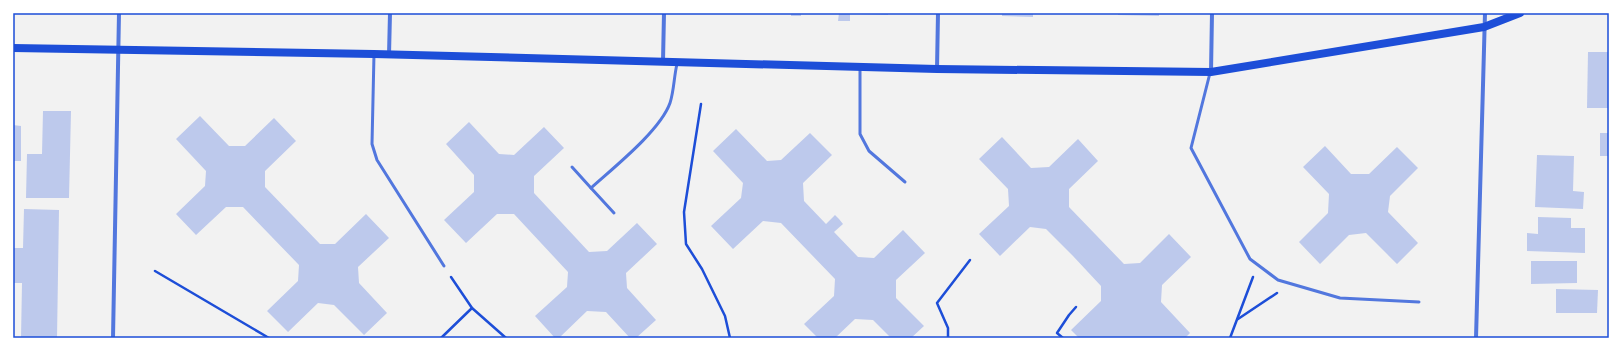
<svg xmlns="http://www.w3.org/2000/svg" width="1622" height="351" font-family="Lora,serif">
	<style>
		.building { fill: #bdc9ec }
		.lines { fill: none; stroke-linecap: round; stroke-linejoin: round }
		.path { stroke: #1d4ed8; stroke-width: 2.5 }
		.service { stroke: #5277de; stroke-width: 3 }
		.minor { stroke: #5277de; stroke-width: 4 }
		.secondary { stroke: #1d4ed8; stroke-width: 8 }
		.neatline { fill: none; stroke: #1d4ed8; stroke-width: 1.5 }
	</style>
	<rect width="100%" height="100%" fill="#f2f2f2"/>
	<!-- building -->
	<g class="building">
		<rect x="791" y="13" width="10" height="3"/>
		<path d="M839,13H850V21H838Z"/>
		<path d="M861,13H888V15L861,14Z"/>
		<path d="M1002,13H1033V17L1002,16Z"/>
		<path d="M1118,13H1159V16L1118,15Z"/>
		<path d="M1588,52H1609V108H1587Z"/>
		<path d="M43,111H71L69,198H26L27,154H42Z"/>
		<path d="M200,116L229,146H245L274,118L296,141L265,171V187L320,244H335L366,214L389,238L358,267L359,283L387,313L364,335L334,305L318,303L288,332L267,311L298,281L299,265L243,207H226L196,235L176,214L205,186L206,171L176,139Z"/>
		<path d="M469,122L499,154L514,155L544,127L564,148L534,176V193L589,252L607,251L637,223L657,244L626,273L627,288L656,320L636,338H630L606,312L587,311L559,338H555L535,316L567,287L568,272L514,214H497L466,243L444,220L474,192V175L446,144Z"/>
		<path d="M13,125L21,126V161H13Z"/>
		<path d="M736,129L767,161L781,160L810,133L832,155L803,183L804,201L826,224L835,215L839,219L843,224L834,232L858,257L874,258L903,230L925,253L896,280V298L924,326L911,338H891L873,320L855,319L835,338H818L804,324L834,296L835,279L781,223L763,221L733,249L711,226L741,198L743,183L713,151Z"/>
		<rect x="1600" y="133" width="9" height="23"/>
		<path d="M1002,137L1031,168L1049,167L1078,139L1098,161L1069,189V207L1124,264L1140,263L1169,234L1191,257L1162,285L1161,302L1190,333L1185,338H1079L1071,330L1101,301V286L1073,256L1046,229L1030,227L1000,256L979,234L1009,206L1008,189L979,159Z"/>
		<path d="M1325,146L1351,174H1369L1397,147L1418,168L1390,196L1388,212L1418,243L1397,264L1366,233L1349,235L1320,264L1299,242L1328,213L1329,194L1303,167Z"/>
		<path d="M1537,155L1574,156L1573,191L1584,192L1583,209L1535,207Z"/>
		<path d="M24,209L59,210L57,338H21L22,283H13V248H23Z"/>
		<path d="M1538,217L1571,218V228H1585V253L1527,251V233L1538,234Z"/>
		<path d="M1531,261H1577V283L1531,284Z"/>
		<path d="M1556,289L1598,290L1597,313H1556Z"/>
	</g>
	<g class="lines">
		<!-- path -->
		<g class="path">
			<path d="M701,104L684,212L686,244L702,269L725,316L730,338"/>
			<path d="M155,271L269,338"/>
			<path d="M451,277L472,308"/>
			<path d="M1238,319L1277,293"/>
			<path d="M441,338L472,308L506,338"/>
			<path d="M948,338V328L937,303L970,260"/>
			<path d="M1063,338L1057,333L1069,315L1076,307"/>
			<path d="M1230,338L1253,277"/>
		</g>
		<!-- service -->
		<g class="service">
			<path d="M374,54L372,144L377,160L444,266"/>
			<path d="M860,69V134L869,151L905,182"/>
			<path d="M1210,73L1191,148L1250,259L1278,280L1340,298L1419,302"/>
			<path d="M572,167L591,188"/>
			<path d="M614,213L591,188C613,168 660,131 670,103C674,91 674,76 677,64"/>
		</g>
		<!-- minor -->
		<g class="minor">
			<path d="M389,55L390,13"/>
			<path d="M663,61L664,13"/>
			<path d="M937,69L938,13"/>
			<path d="M1211,72L1212,13"/>
			<path d="M113,338L119,13"/>
			<path d="M1476,338L1485,13"/>
		</g>
		<!-- secondary -->
		<path class="secondary" d="M13,48L374,54L937,69L1211,72L1484,27L1520,13"/>
	</g>
	<!-- border -->
	<rect width="1622" height="351" fill="none" stroke="#ffffff" stroke-width="28"/>
	<rect x="14" y="14" width="1594" height="323" class="neatline"/>
</svg>
